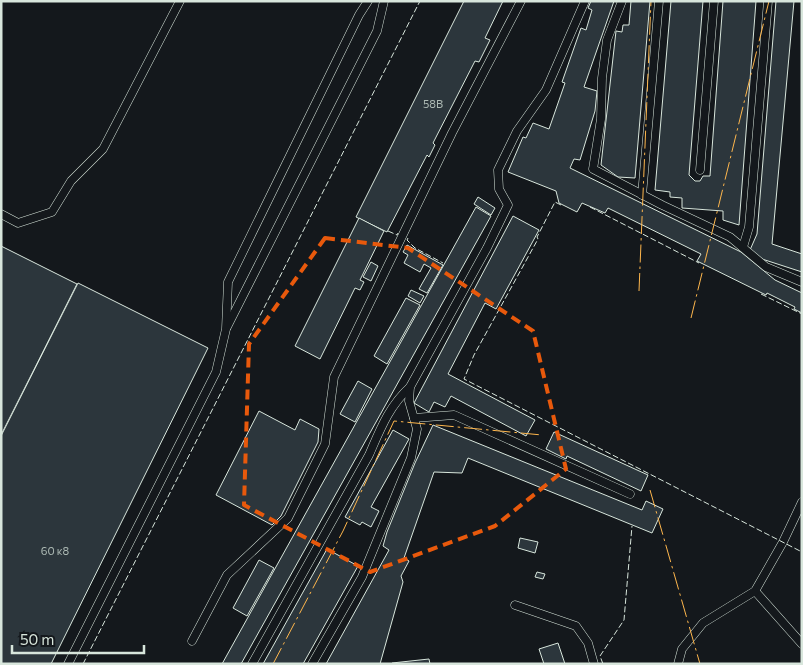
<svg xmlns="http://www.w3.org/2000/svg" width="803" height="665" font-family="Commissioner,sans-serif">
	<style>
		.building { fill: #2c363c; stroke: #d8e6dc }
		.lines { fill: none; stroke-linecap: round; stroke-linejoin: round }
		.service-casing { stroke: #d8e6dc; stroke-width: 9 }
		.service { stroke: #14181c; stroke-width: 8 }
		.fence { stroke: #d8e6dc; stroke-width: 1; stroke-dasharray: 6 2.5; stroke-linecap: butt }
		.power { stroke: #ffb74d; stroke-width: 1; stroke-dasharray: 18 4 2.5 4; stroke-linecap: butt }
		.marked { fill: none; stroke: #e8590c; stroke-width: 4; stroke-dasharray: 10 6; stroke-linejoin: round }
		.labels { text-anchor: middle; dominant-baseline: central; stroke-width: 4; stroke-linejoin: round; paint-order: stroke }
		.number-label { font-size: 11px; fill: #adbab4 }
	</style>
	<rect width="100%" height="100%" fill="#14181c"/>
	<!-- building -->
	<g class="building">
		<path d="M464,1H503L485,38L490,40L479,62L475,61L433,143L435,145L429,157L427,155L387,232L356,217Z"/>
		<path d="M591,1H614L584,87L597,91L595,111L580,160L574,159L570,168L741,252L775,280L802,293V313L794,309L795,307L767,293L766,295L697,261L701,254L608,208L605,213L582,203L577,212L559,203L556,191L508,172L523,137L526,138L533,123L549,129L565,83L562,82L581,28L586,30L592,10L588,8Z"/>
		<path d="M631,1H650L635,178L618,177L601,165L616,31L622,32L623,25H629Z"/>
		<path d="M671,1H703L689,175L695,181H700L703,176H710L723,1H756L739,225L723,220V211L682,208V198L670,197V192L655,190Z"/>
		<path d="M776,1H794L772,244L802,254V272L762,259L750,250L757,234Z"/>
		<path d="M478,197L495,208L491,215L474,204Z"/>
		<path d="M476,207L491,216L241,664H222Z"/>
		<path d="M513,216L539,230L496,309L485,303L448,374L535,420L526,436L451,396L445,407L434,402L429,412L414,403Z"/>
		<path d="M359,218L384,231L360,280L364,282L360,290L355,288L320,359L295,346Z"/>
		<path d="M407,245L443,265L427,293L419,289L431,268L424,264L420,272L404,263L408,255L403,252Z"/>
		<path d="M1,246L77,284L1,435Z"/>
		<path d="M371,262L378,266L371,281L363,277Z"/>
		<path d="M78,283L208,348L51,664H1V436Z"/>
		<path d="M411,290L424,296L420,303L408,296Z"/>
		<path d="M406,298L420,305L387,364L374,356Z"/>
		<path d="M358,381L372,389L355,422L340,414Z"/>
		<path d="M259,411L295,430L300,419L319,429L318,442L281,516L272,525L216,495Z"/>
		<path d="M433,425L642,510L646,501L663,509L652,533L468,458L462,473L434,472L404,558L409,561L401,576L403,582L380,664H326L389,550L383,546L387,532L415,463Z"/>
		<path d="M393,430L409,439L371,507L379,511L371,527L362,522L360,525L345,517Z"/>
		<path d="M554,432L648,475L641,491L567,456L566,459L546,449Z"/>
		<path d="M520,538L538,542L535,553L518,548Z"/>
		<path d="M327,549L358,566L303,664H263Z"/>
		<path d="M259,560L274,568L247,616L233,608Z"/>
		<path d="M537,572L545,574L543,579L535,577Z"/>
		<path d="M558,643L565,664H544L539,649Z"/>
		<path d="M429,659L430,664H392V663Z"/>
	</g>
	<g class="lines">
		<!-- service casing -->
		<g class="service-casing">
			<g id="service">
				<path d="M622,1L607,40L602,78L601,119L593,169L662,205L730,237L766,267L802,282"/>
				<path d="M700,170L714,1"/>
				<path d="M642,195L659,1"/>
				<path d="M1,214L18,223L52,212L71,181L103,149L180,1"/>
				<path d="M743,247L749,227L768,1"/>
				<path d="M227,327L377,31L384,1"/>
				<path d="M414,418L454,415L630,494"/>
				<path d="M755,591L802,644"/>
				<path d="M515,605L576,626L588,643L594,664"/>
				<path d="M192,641L227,575L288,518L325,444L334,377L452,133L521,1"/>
				<path d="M68,664L216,372L226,329L228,282L359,15L368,1"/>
				<path d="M252,664L369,455C380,430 389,406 410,387"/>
				<path d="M312,664L362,577L411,458L417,429L409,401L410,387L487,248L508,205L499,189L498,170L517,131L546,90L585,1"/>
				<path d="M678,664L682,649L703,623L755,591L783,542L802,502"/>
			</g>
		</g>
		<!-- service -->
		<use href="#service" class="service"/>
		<!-- fence -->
		<g class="fence">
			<path d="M561,205L555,202L537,237L538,239L474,355L464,379L802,552"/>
			<path d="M590,207L699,263"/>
			<path d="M388,231L397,235L398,233"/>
			<path d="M408,238L407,240L415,248L443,263"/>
			<path d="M761,294L802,314"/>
			<path d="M83,664L420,1"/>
			<path d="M603,664L600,656L624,620L632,526"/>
		</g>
		<!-- power -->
		<g class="power">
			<path d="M639,291L651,1"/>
			<path d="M691,318L769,1"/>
			<path d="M650,490L700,664"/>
			<path d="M273,664L343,531L394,421L542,435"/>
		</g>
	</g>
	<!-- marked area -->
	<path class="marked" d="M325,238L408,248L533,331L566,469L495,526L370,572L244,505L249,344Z"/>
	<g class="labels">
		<!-- number labels -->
		<g class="number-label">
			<text x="433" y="103">58В</text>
			<text x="55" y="550">60 к8</text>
		</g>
	</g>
	<!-- border -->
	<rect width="803" height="665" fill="none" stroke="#d8e6dc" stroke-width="5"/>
	<!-- scale -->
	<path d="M12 645v8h132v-8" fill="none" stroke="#d8e6dc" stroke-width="2.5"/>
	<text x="20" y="645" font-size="15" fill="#d8e6dc" stroke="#14181c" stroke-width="4" paint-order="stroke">50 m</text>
</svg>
